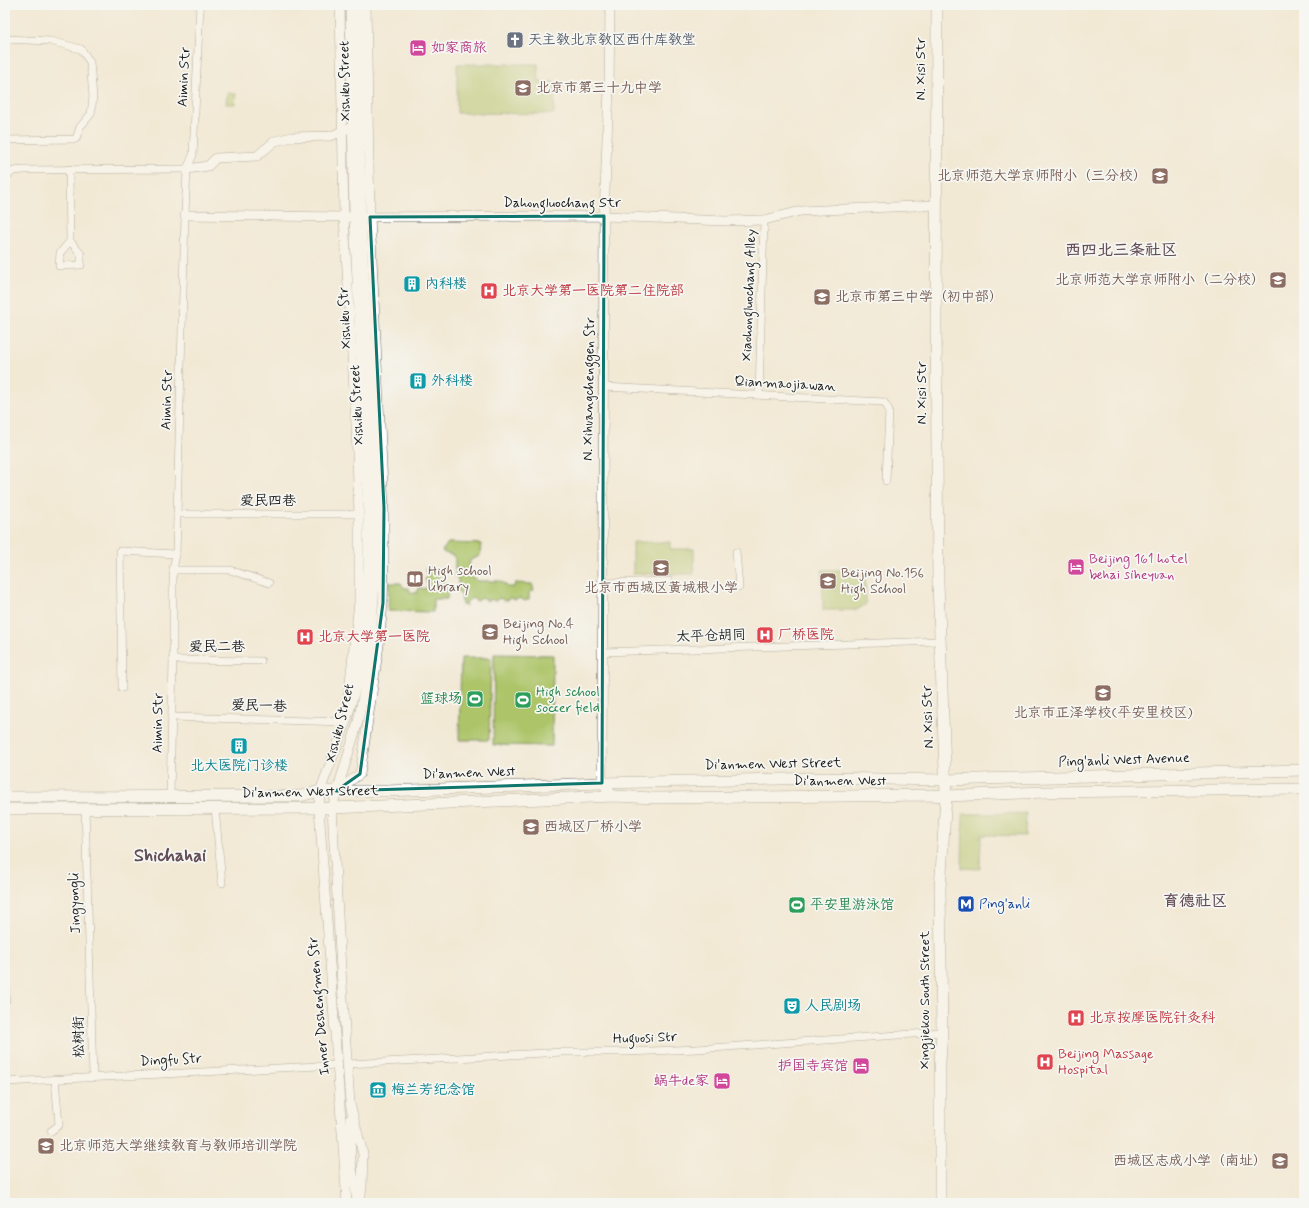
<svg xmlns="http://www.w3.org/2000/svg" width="1309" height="1208" font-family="Mynerve,'LXGW WenKai TC',sans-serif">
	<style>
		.green { fill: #adc469; stroke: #647042 }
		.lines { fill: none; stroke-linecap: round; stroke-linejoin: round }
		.street-casing { stroke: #67645d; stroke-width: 8 }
		.secondary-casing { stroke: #67645d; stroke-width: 10 }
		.primary-casing { stroke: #67645d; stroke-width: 12 }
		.street { stroke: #fff; stroke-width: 7 }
		.secondary { stroke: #fff; stroke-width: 9 }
		.primary { stroke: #fff; stroke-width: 11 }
		.marked { fill: none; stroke: #0f766e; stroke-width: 3; stroke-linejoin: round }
		.labels { text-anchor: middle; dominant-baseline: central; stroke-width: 3.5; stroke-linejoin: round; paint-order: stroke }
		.worship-label { font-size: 14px; fill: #5b616d; stroke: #f6f6f2; text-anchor: start }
		.hotel-label { font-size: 14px; fill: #b23c85; stroke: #f6f6f2; text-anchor: start }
		.street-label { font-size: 14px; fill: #1c1c1c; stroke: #f6f6f2 }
		.education-label { font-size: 14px; fill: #785e54; stroke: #f6f6f2; text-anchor: start }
		.culture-label { font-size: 14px; fill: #0d838f; stroke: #f6f6f2; text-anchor: start }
		.health-label { font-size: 14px; fill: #be3a42; stroke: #f6f6f2; text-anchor: start }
		.leisure-label { font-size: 14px; fill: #27864d; stroke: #f6f6f2; text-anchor: start }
		.transit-label { font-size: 14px; fill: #164399; stroke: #f6f6f2; text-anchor: start }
		.quarter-label { font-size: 16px; font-weight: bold; fill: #634e57; stroke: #f6f6f2 }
		.district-label { font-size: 18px; font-weight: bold; fill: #634e57; stroke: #f6f6f2 }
	</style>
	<rect width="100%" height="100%" fill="#f6f6f2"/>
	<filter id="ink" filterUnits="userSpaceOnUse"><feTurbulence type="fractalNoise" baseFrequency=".025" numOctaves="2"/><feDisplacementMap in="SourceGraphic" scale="8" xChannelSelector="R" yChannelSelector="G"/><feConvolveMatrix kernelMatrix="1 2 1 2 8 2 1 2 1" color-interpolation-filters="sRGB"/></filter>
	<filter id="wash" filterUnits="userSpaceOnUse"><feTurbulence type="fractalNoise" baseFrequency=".012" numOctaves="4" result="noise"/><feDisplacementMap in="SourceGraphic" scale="16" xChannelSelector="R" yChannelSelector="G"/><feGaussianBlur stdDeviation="0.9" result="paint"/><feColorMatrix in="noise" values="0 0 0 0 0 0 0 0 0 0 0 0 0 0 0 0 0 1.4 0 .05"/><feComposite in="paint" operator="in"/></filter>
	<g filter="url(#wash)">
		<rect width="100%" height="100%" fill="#f2e9d5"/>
		<!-- green -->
		<g class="green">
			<path d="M457,64H538L539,82H555L554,114L457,113Z"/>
			<path d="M227,93L236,94L235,104H226Z"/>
			<path d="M633,542H670V549H694V574H633Z"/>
			<path d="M448,543L481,544L480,556L470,560L469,570H455V556L445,553L442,551Z"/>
			<path d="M430,567L435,570C436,577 446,580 448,589C448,592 447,596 447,599H433V612L388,611L389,583H401L404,588H409L410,592L417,593L419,588L425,589L428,585L425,579L428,576L425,569Z"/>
			<path d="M822,570H865L866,604L857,610H823Z"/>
			<path d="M455,573H466L478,581H500L505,584L507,587H514L515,583L532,584L534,590L529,593V599L525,601L520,598L515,600L510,598L505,601L500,598L495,601L491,599L488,601L482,598L477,601L472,598L466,602V606L462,605V596L458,592V579L455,576Z"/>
			<path d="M494,654L553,655L552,746L493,745Z"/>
			<path d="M461,658H491L489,740H459Z"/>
			<path d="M1026,813L1025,836L981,835L980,869L962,868L963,814Z"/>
		</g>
	</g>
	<g filter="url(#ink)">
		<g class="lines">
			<!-- street casing -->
			<g class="street-casing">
				<g id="street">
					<path d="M5,39L50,41L81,49L90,62L93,97L91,114L80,127L76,139L5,140"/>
					<path d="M69,169L70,241L60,253L59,266L81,265V254L70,241"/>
					<path d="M5,178L13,171L24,170L187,169"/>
					<path d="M604,387L884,402L889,410L886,481"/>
					<path d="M759,395L764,220"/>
					<path d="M177,514H359"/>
					<path d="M736,552L739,587"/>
					<path d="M173,570H230L269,583"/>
					<path d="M603,583L669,581"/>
					<path d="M603,652L940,641"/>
					<path d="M173,660L261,661"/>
					<path d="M122,688L120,551L176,554"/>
					<path d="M172,717L346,722"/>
					<path d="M170,796L173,660V570L176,554L185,215L187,169L193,155L200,5"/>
					<path d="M85,808L93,1077"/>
					<path d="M215,808L222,883"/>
					<path d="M5,974L6,1000"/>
					<path d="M348,1064L563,1052H629L697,1049L942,1032"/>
					<path d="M5,1082L338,1065"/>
					<path d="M51,1131L59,1125L55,1079"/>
				</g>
			</g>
			<!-- secondary casing -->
			<g class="secondary-casing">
				<g id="secondary">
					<path d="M340,5L344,217L356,425L359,514V602L348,699"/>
					<path d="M358,5L361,217L376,508V569L370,651L366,679L358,722L332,808L341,969L350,1104L363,1154L362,1186L360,1203"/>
					<path d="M610,5L609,88L604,216L602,783L614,796"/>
					<path d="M187,169L208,166L216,158L257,156L275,141L292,137L331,136L347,129"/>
					<path d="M185,215L344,217L604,216L725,221L764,220L801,211L937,205"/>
					<path d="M336,791L360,774L379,645L383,603L384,561V508L370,217L366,5"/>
					<path d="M350,1119L351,1161L357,1202"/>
					<path d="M347,1203L319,808L320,791L346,722L358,679L362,651L368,569V509L354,217L350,5"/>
				</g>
			</g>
			<!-- primary casing -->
			<g class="primary-casing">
				<g id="primary">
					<path d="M937,5L936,326L938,583L946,796L940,889L942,1032L940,1062V1203"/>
					<path d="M5,797L300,796L320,791H386L602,783L823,778L945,780L1304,770"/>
					<path d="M5,809L332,808L614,796L654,798L931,795L946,796L1045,792L1304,789"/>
				</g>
			</g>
			<!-- street -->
			<use href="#street" class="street"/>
			<!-- secondary -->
			<use href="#secondary" class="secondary"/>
			<!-- primary -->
			<use href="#primary" class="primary"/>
		</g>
	</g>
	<!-- marked area -->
	<path d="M0 0H1309V1208H0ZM604,216L602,783L336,791L360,774L383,603L384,508L370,217Z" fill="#f2e9d5" fill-opacity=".55" fill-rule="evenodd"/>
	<path class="marked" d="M604,216L602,783L336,791L360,774L383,603L384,508L370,217Z"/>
	<!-- icons -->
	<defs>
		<g id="church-square" transform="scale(0.9)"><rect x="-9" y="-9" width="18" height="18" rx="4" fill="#6b7280" stroke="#f6f6f2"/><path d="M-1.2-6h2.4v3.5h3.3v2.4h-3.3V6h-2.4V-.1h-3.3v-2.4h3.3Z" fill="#fff"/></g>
		<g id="hotel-square" transform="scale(0.9)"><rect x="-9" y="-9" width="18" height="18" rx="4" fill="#d1479c" stroke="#f6f6f2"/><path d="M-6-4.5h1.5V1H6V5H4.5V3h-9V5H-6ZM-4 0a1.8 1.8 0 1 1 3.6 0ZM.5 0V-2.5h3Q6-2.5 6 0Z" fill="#fff"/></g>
		<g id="school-square" transform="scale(0.9)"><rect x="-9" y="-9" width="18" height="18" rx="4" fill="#8d6e63" stroke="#f6f6f2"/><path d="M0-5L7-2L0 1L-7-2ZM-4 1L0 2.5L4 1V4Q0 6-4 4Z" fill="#fff"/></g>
		<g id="building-square" transform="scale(0.9)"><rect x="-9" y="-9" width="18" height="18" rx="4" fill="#0f9aa8" stroke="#f6f6f2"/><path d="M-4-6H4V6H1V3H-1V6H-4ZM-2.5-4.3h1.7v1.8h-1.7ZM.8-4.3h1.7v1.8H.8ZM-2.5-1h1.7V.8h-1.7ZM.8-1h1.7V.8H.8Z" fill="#fff"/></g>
		<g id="hospital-square" transform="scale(0.9)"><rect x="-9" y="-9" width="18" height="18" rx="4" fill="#e0444e" stroke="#f6f6f2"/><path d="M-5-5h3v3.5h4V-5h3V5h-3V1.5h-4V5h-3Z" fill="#fff"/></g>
		<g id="library-square" transform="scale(0.9)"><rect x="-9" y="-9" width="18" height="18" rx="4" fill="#8d6e63" stroke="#f6f6f2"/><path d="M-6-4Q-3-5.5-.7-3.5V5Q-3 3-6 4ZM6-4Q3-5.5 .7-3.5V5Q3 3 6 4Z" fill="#fff"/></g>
		<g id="stadium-square" transform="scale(0.9)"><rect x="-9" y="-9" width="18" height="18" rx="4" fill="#2e9e5b" stroke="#f6f6f2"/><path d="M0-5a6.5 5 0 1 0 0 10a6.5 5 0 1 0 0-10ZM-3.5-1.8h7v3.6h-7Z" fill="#fff"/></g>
		<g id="metro-square" transform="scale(0.9)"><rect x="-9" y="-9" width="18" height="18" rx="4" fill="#1a4fb4" stroke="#f6f6f2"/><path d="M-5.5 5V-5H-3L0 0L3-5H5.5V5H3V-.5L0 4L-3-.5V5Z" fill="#fff"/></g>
		<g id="theatre-square" transform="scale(0.9)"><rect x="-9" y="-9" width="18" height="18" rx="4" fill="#0f9aa8" stroke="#f6f6f2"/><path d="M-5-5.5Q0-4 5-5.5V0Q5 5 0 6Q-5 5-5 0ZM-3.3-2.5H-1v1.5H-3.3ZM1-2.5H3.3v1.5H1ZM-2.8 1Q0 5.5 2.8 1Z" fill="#fff"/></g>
		<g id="museum-square" transform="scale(0.9)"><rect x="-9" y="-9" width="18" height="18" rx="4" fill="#0f9aa8" stroke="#f6f6f2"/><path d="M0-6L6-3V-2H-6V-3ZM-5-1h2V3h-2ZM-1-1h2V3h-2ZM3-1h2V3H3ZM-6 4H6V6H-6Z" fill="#fff"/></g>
		<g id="university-square" transform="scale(0.9)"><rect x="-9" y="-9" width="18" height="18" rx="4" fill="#8d6e63" stroke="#f6f6f2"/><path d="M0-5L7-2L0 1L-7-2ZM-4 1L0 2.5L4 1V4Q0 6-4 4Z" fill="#fff"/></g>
	</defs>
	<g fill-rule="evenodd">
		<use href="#church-square" x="515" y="40"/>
		<use href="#hotel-square" x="418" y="48"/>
		<use href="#school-square" x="523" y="88"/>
		<use href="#school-square" x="1160" y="176"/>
		<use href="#school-square" x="1278" y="280"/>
		<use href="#building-square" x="412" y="284"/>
		<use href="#hospital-square" x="489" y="291"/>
		<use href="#school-square" x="822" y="297"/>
		<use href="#building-square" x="418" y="381"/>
		<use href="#hotel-square" x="1076" y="567"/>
		<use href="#school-square" x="661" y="568"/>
		<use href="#library-square" x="415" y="579"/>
		<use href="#school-square" x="828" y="581"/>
		<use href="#school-square" x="490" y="632"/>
		<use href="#hospital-square" x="765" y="635"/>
		<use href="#hospital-square" x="305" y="637"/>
		<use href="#school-square" x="1103" y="693"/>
		<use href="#stadium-square" x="475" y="699"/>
		<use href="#stadium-square" x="523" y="700"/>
		<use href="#building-square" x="239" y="746"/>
		<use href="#school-square" x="531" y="827"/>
		<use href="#metro-square" x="966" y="904"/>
		<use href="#stadium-square" x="797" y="905"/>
		<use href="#theatre-square" x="792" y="1006"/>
		<use href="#hospital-square" x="1076" y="1018"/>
		<use href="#hospital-square" x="1045" y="1062"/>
		<use href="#hotel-square" x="861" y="1066"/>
		<use href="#hotel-square" x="722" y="1081"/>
		<use href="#museum-square" x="378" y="1090"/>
		<use href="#university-square" x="46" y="1146"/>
		<use href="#school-square" x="1280" y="1161"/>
	</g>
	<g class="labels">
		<!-- worship labels -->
		<g class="worship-label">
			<text x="528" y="40">天主教北京教区西什库教堂</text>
		</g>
		<!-- hotel labels -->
		<g class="hotel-label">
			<text x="431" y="48">如家商旅</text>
			<text x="1089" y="559">Beijing 161 hotel<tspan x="1089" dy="16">behai siheyuan</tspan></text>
			<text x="848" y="1066" text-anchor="end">护国寺宾馆</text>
			<text x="709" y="1081" text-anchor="end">蜗牛de家</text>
		</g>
		<!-- street labels -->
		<g class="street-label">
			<text transform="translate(921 69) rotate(-90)">N. Xisi Str</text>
			<text transform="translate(184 77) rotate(-87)">Aimin Str</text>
			<text transform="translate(345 81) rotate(-91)">Xishiku Street</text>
			<text x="562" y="203">Dahongluochang Str</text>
			<text transform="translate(749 295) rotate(-88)">Xiaohongluochang Alley</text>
			<text transform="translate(345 318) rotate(-93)">Xishiku Str</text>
			<text transform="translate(785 384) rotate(3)">Qianmaojiawan</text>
			<text transform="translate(589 389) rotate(-89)">N. Xihuangchenggen Str</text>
			<text transform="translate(922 393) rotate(-90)">N. Xisi Str</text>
			<text transform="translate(167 400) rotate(-88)">Aimin Str</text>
			<text transform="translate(357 405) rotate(-93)">Xishiku Street</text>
			<text x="268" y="501">爱民四巷</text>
			<text transform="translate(711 636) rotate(-2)">太平仓胡同</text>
			<text x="217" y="647">爱民二巷</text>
			<text transform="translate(259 706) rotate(2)">爱民一巷</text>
			<text transform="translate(928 717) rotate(-92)">N. Xisi Str</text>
			<text transform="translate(158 723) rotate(-89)">Aimin Str</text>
			<text transform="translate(340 723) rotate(-76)">Xishiku Street</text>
			<text transform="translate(1124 760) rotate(-2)">Ping'anli West Avenue</text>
			<text transform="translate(773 764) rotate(-1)">Di'anmen West Street</text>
			<text transform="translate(469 773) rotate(-2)">Di'anmen West</text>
			<text x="840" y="781">Di'anmen West</text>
			<text transform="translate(310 792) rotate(-1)">Di'anmen West Street</text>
			<text transform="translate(75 903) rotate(-92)">Jingyongli</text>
			<text transform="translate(925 1000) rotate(-90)">Xingjiekou South Street</text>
			<text transform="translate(319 1006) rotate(-95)">Inner Deshengmen Str</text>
			<text transform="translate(79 1037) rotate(-91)">松树街</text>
			<text transform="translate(645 1038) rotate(-2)">Huguosi Str</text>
			<text transform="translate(171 1060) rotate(-3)">Dingfu Str</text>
		</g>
		<!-- education labels -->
		<g class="education-label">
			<text x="536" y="88">北京市第三十九中学</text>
			<text x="1147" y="176" text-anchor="end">北京师范大学京师附小（三分校）</text>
			<text x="1265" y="280" text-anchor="end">北京师范大学京师附小（二分校）</text>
			<text x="835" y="297">北京市第三中学（初中部）</text>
			<text x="428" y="571">High school<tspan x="428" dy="16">library</tspan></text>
			<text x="841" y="573">Beijing No.156<tspan x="841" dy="16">High School</tspan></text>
			<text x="661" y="588" text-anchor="middle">北京市西城区黄城根小学</text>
			<text x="503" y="624">Beijing No.4<tspan x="503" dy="16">High School</tspan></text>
			<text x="1103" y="713" text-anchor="middle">北京市正泽学校(平安里校区)</text>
			<text x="544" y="827">西城区厂桥小学</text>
			<text x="59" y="1146">北京师范大学继续教育与教师培训学院</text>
			<text x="1267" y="1161" text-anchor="end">西城区志成小学（南址）</text>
		</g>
		<!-- culture labels -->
		<g class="culture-label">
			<text x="425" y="284">内科楼</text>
			<text x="431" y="381">外科楼</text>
			<text x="239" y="766" text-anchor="middle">北大医院门诊楼</text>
			<text x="805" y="1006">人民剧场</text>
			<text x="391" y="1090">梅兰芳纪念馆</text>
		</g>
		<!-- health labels -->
		<g class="health-label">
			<text x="502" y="291">北京大学第一医院第二住院部</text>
			<text x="778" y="635">厂桥医院</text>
			<text x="318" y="637">北京大学第一医院</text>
			<text x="1089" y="1018">北京按摩医院针灸科</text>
			<text x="1058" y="1054">Beijing Massage<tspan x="1058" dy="16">Hospital</tspan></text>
		</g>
		<!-- leisure labels -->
		<g class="leisure-label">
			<text x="536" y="692">High school<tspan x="536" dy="16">soccer field</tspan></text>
			<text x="462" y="699" text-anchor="end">篮球场</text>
			<text x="810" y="905">平安里游泳馆</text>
		</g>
		<!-- transit labels -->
		<g class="transit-label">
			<text x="979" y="904">Ping'anli</text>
		</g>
		<!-- quarter labels -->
		<g class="quarter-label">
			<text x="1121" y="250">西四北三条社区</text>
			<text x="1195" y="901">育德社区</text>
		</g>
		<!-- district labels -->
		<g class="district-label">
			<text x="170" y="856">Shichahai</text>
		</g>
	</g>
	<!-- margin -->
	<rect width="1309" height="1208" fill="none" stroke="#f6f6f2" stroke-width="20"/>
</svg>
